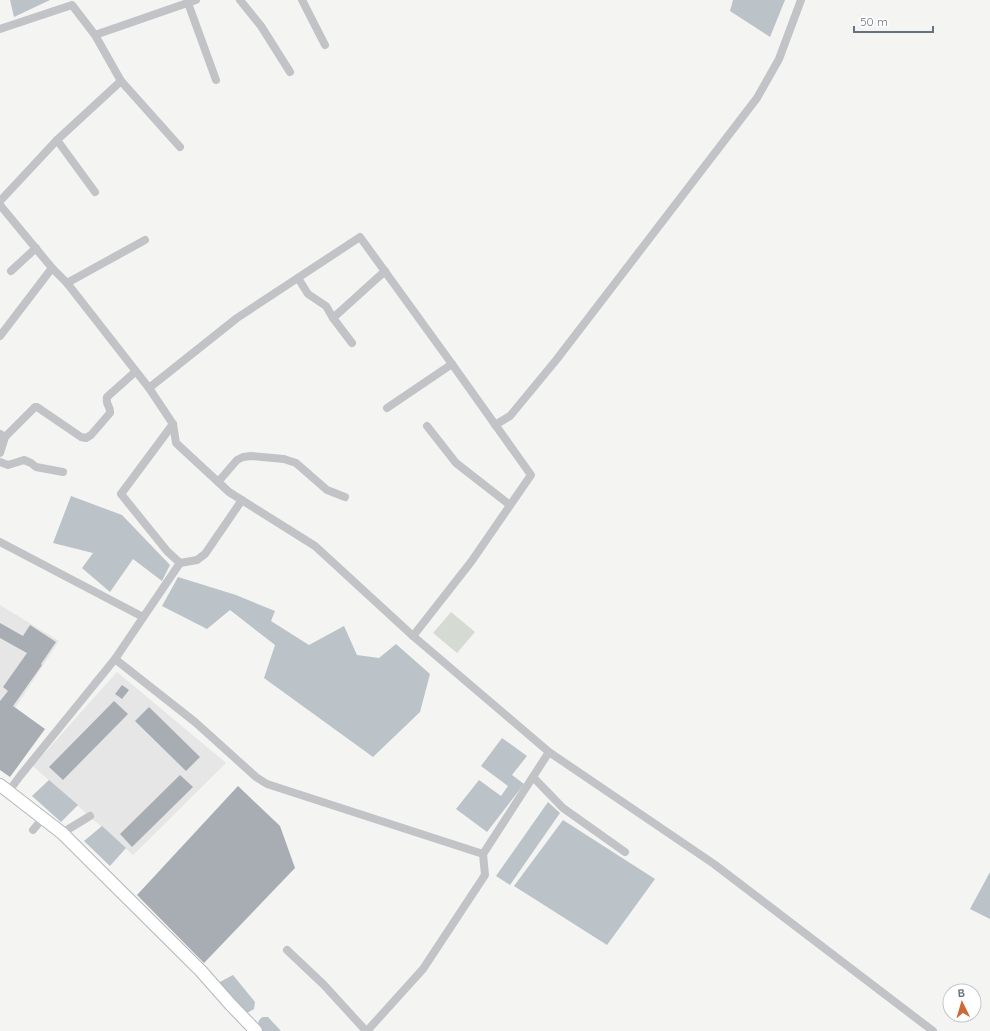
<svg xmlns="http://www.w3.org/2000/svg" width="990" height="1031" font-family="Quicksand,sans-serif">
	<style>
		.built { fill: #e5e6e5 }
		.green { fill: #d5dbd3 }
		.water { fill: #bbc2c8 }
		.building { fill: #a7adb3 }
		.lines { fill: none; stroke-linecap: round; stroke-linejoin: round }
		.secondary-casing { stroke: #b3b7bb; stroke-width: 14 }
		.street { stroke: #c1c3c6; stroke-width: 8 }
		.secondary { stroke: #fff; stroke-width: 12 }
	</style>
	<rect width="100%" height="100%" fill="#f4f5f2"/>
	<!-- built -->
	<g class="built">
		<path d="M0,605L59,641L15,708L2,699L0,701Z"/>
		<path d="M117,672L226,763L133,855L33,766Z"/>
	</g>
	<!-- green -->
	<path class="green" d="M451,612L475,632L457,653L433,633Z"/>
	<!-- water -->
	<g class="water">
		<path d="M10,0H50L14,17Z"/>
		<path d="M733,0H785L770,37L730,11Z"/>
		<path d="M71,496L122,515L170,565L162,581L133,559L110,592L82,568L93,553L53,543Z"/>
		<path d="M178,577L236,595L275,611L271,621L309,645L344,626L357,655L379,658L396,644L430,674L420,712L373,757L264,678L275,645L230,610L207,629L162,606Z"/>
		<path d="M502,738L527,756L512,775L524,784L487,832L456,809L479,780L501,796L508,786L481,766Z"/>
		<path d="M49,780L78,805L61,822L32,796Z"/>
		<path d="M548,802L560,813L510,885L496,876Z"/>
		<path d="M563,820L655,879L607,945L514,886Z"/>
		<path d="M102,826L126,848L110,866L84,841Z"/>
		<path d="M990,872V919L970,909Z"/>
		<path d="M233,975L255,1002L254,1009L247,1013L218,983Z"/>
		<path d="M263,1017H268L281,1031H261L258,1029C258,1023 258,1019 263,1017Z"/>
	</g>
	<!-- building -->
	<g class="building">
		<path d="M0,623L23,636L30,625L56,642L41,664L42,665L13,706L45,729L10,777L0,770V701L8,691L3,687L27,653L0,638Z"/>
		<path d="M122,685L129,690L122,699L115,694Z"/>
		<path d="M114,701L128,714L63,780L49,767Z"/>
		<path d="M149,707L200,757L186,771L135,721Z"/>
		<path d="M180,775L193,787L132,847L120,834Z"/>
		<path d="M238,786L280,826L295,868L204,963L137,895Z"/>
	</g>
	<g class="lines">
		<!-- secondary casing -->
		<g class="secondary-casing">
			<path id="secondary" d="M0,785L62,833L201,971L231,1005L256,1031"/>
		</g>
		<!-- street -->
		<g class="street">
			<path d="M240,0L261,26L290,72"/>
			<path d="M302,0L325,45"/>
			<path d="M188,3L216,80"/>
			<path d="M0,29L72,5L95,35L121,81L180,147"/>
			<path d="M95,35L196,0"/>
			<path d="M57,140L95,192"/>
			<path d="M0,201L57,140L121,81"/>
			<path d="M0,205L52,268L67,283L149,388L173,424L176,443L229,492L315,546L413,636L549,752L714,864L933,1031"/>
			<path d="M11,271L36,248"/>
			<path d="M298,278L308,294L326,306L333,318L352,343"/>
			<path d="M67,283L145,240"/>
			<path d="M333,318L385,271"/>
			<path d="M0,336L52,268"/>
			<path d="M149,388L237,318L360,237L452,364L531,475L471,562L413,636"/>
			<path d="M387,408L452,364"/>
			<path d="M173,424L121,494L167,551L180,563L197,560L205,554L242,500"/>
			<path d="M495,425L510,416L557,359L757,98L779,59L801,0"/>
			<path d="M427,426L456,463L510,505"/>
			<path d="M0,434L5,437L35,407H37L81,437L86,438L91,435L110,413C111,406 105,405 107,397L135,372"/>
			<path d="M0,453L5,437"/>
			<path d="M0,462L8,465L24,460L31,463L36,467L63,472"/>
			<path d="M218,482L237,460L243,457L251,456L284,459L296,463L327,490L345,497"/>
			<path d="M0,542L143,617"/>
			<path d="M115,659L195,722L256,777L267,784L483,854"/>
			<path d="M533,777L563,808L625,852"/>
			<path d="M9,791L20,776L115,659L180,563"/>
			<path d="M33,830L43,818"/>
			<path d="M62,833L90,816"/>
			<path d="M287,950L324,985L366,1031"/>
			<path d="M367,1031L423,969L485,875L483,854L549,752"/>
		</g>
		<!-- secondary -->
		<use href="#secondary" class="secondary"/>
	</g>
	<!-- north arrow -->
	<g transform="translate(962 1003) rotate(355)"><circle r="19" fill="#ffffff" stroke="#c2c7cc"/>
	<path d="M0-3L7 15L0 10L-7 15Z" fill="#cd6a39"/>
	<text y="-6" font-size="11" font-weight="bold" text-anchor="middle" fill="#67727f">B</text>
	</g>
	<!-- scale -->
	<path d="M854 26v6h79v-6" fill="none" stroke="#67727f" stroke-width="2"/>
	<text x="860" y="26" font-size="12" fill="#67727f" stroke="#ffffff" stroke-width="3" paint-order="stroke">50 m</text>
</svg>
